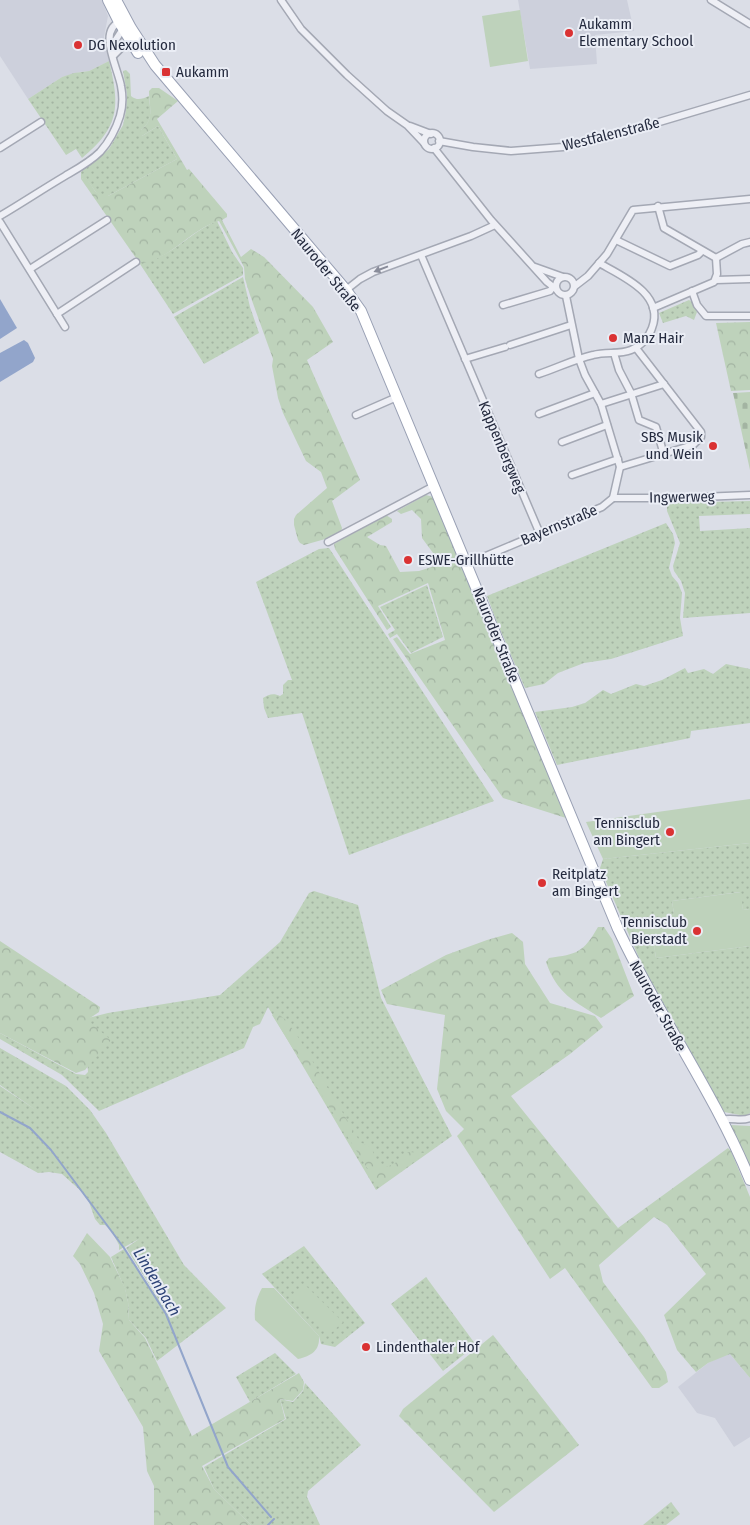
<svg xmlns="http://www.w3.org/2000/svg" width="750" height="1525" font-family="'Fira Sans Condensed',sans-serif">
	<style>
		.built { fill: #cdd0dc }
		.green { fill: url(#green-dots) }
		.forest { fill: url(#forest-crowns) }
		.cemetery { fill: url(#cemetery-stones) }
		.pitch { fill: #bed2bb }
		.water { fill: #92a5cb }
		.lines { fill: none; stroke-linecap: round; stroke-linejoin: round }
		.stream { stroke: #92a5cb; stroke-width: 2 }
		.minor-casing { stroke: #a4a8b4; stroke-width: 9 }
		.primary-casing { stroke: #99a0b4; stroke-width: 12 }
		.minor { stroke: #eeeff5; stroke-width: 6 }
		.primary { stroke: #fff; stroke-width: 10 }
		.oneway { fill: #898c9a }
		.poi-dot { fill: #da3233; stroke: #eaedf5; stroke-width: 2 }
		.labels { text-anchor: middle; dominant-baseline: central; stroke-width: 4; stroke-linejoin: round; paint-order: stroke }
		.poi-label { font-size: 15px; fill: #242a3e; stroke: #eaedf5; text-anchor: start }
		.street-label { font-size: 15px; fill: #242a3e; stroke: #eaedf5 }
		.water-label { font-size: 16px; font-style: italic; fill: #2b4175; stroke: #eaedf5 }
	</style>
	<defs>
		<pattern id="green-dots" width="8" height="8" patternUnits="userSpaceOnUse" patternTransform="scale(1.25)"><rect width="8" height="8" fill="#bed2bb"/><path d="M2 2h.1M6 6h.1" fill="none" stroke="#a3b4a2" stroke-width="1.8" stroke-linecap="round"/></pattern>
		<pattern id="forest-crowns" width="20" height="18" patternUnits="userSpaceOnUse" patternTransform="scale(1.25)"><rect width="20" height="18" fill="#bed2bb"/><path d="M2 6a3 3 0 1 1 6 0M12 15a3 3 0 1 1 6 0" fill="none" stroke="#a3b4a2"/></pattern>
		<pattern id="cemetery-stones" width="16" height="16" patternUnits="userSpaceOnUse" patternTransform="scale(1.25)"><rect width="16" height="16" fill="#bed2bb"/><path d="M2 7V4a2 2 0 0 1 4 0v3zM10 15v-3a2 2 0 0 1 4 0v3z" fill="#a3b4a2"/></pattern>
	</defs>
	<rect width="100%" height="100%" fill="#dbdee7"/>
	<!-- built -->
	<g class="built">
		<path d="M0,0H102L108,16L104,37L109,61L89,71L80,72L62,77L28,99L0,56Z"/>
		<path d="M518,0H627L634,31L595,35L597,64L530,69Z"/>
		<path d="M729,1353L750,1378V1437L734,1447L715,1418L697,1413L678,1387L708,1363Z"/>
	</g>
	<!-- green -->
	<g class="green">
		<path d="M109,61C120,106 120,127 82,158L76,149L66,155L28,99L62,77L74,73L89,71Z"/>
		<path d="M126,70L130,74L131,96C137,101 142,99 149,96C150,111 154,120 141,130L142,136L158,126L177,159L108,196L102,197L95,191L86,178L81,179V172L109,149L123,125L126,111L127,94L123,71Z"/>
		<path d="M217,221L232,252L243,268V275L173,314L138,261C164,265 192,230 217,221Z"/>
		<path d="M243,277L250,307L259,333L204,364L174,317Z"/>
		<path d="M689,300L692,302L697,312L694,320L686,316L663,323L659,313Z"/>
		<path d="M750,501V514L699,516L700,531L750,528V613L683,618L685,593L681,581L674,571L673,566L680,543L667,511V503Z"/>
		<path d="M666,523L673,534L675,543L669,568L672,576L678,583L682,593L680,618L683,636L611,659L584,663L558,673L544,684L525,688L496,620L487,596Z"/>
		<path d="M329,548L494,801L349,855L302,713L268,718L264,708L263,698C269,694 274,693 280,696L283,694V685L288,680H292L256,582L319,549Z"/>
		<path d="M427,585L443,637L411,653L397,634L390,638L388,634L395,630L380,607Z"/>
		<path d="M726,664L750,669V723L691,731L690,738L557,765L535,712L572,707L585,703L603,690L611,694L636,684L644,686L662,680L685,668L688,673L704,669L713,674Z"/>
		<path d="M750,843V909L743,910L740,892L672,901L674,914L669,920L644,924L653,937L656,958L750,946V1113L745,1116L724,1112L643,967L600,868L603,859Z"/>
		<path d="M314,891L358,905L381,998L452,1136L376,1190L268,1007L260,1024L253,1027L244,1048L99,1111L62,1075L0,1039V1033L76,1074L85,1075L88,1072L84,1019L108,1013L220,995L280,942L309,893Z"/>
		<path d="M0,1048L66,1086L90,1110L106,1133L184,1265L226,1308L157,1361L146,1338L129,1320L128,1302L125,1289L111,1257L124,1249L163,1306L126,1248L139,1239L119,1250V1245L111,1230L105,1225H100L95,1219L89,1202L82,1192L62,1174L49,1172L38,1173L0,1152V1086L36,1110L0,1085Z"/>
		<path d="M304,1246L365,1323L335,1347L321,1344L319,1336L262,1274Z"/>
		<path d="M426,1277L476,1345L443,1371L391,1304Z"/>
		<path d="M275,1353L296,1374L250,1402L236,1377Z"/>
		<path d="M305,1383L361,1445L308,1491L307,1497L320,1525H251L214,1489L204,1467L286,1419L280,1399L293,1402L303,1391Z"/>
		<path d="M671,1502L680,1514L666,1525H643Z"/>
	</g>
	<!-- forest -->
	<g class="forest">
		<path d="M152,88H159L178,101L157,119L187,170L189,169L227,214V217L222,220L241,257L251,249L264,257L313,307L333,342L307,360L360,480L332,501L342,528L341,532L336,536L304,545L300,543L298,540L294,525V519L296,515L327,488L321,472L306,461L283,413L278,398L272,366L273,359L250,295L245,279L244,267L219,221C191,229 172,258 143,263L138,261L81,179L86,177L95,191L102,196H108L177,159L158,126L142,136L140,135L141,130C155,119 149,107 149,91Z"/>
		<path d="M750,322V390L731,391L716,323Z"/>
		<path d="M426,495L433,497L461,559L566,818L503,798L393,639L397,637L410,654L445,640L428,583L378,606L391,627L387,630L335,549L334,544L386,515L392,519V522L367,537L380,545L386,546L400,572L419,571L438,565L439,561L422,538L421,519L412,510L401,514L397,511Z"/>
		<path d="M598,927H604L612,939L634,996L601,1018C574,1001 557,994 546,962L549,958C577,954 583,953 598,927Z"/>
		<path d="M512,933L523,942L525,964L550,1003L595,1016L603,1027L570,1054L511,1096L618,1228L728,1148L731,1151L750,1197V1378L730,1354L708,1363L696,1372L677,1350L664,1315L706,1274L667,1225L654,1217L599,1265L603,1282L644,1337L666,1372L668,1382L659,1388H652L565,1268L550,1279L457,1136L464,1129L446,1111L437,1089L445,1015L387,1004L381,990L446,955L487,940Z"/>
		<path d="M0,941L100,1007L99,1012L87,1020L111,1040L85,1070L76,1073L0,1033Z"/>
		<path d="M277,1013L286,1020L300,1040L360,1142L372,1148L376,1164L383,1168L394,1164L408,1152L426,1153L379,1187L272,1015Z"/>
		<path d="M730,1125L750,1126V1168Z"/>
		<path d="M87,1233L110,1257L125,1288L128,1302L129,1320L145,1338L192,1436L299,1373L304,1382L303,1390L293,1401L280,1399L285,1419L202,1466L214,1489L251,1525H154V1486L147,1471L143,1427L99,1351L103,1324L94,1293L80,1264L73,1256Z"/>
		<path d="M493,1335L579,1445L494,1512L399,1416L403,1409Z"/>
	</g>
	<!-- cemetery -->
	<path class="cemetery" d="M750,392V470L733,393Z"/>
	<!-- pitch -->
	<g class="pitch">
		<path d="M520,10L528,61L490,67L482,16Z"/>
		<path d="M750,799V843L603,859L586,822Z"/>
		<path d="M741,892L743,910L750,909V946L656,958L653,938H645L643,924L669,920L670,916L674,914L672,901Z"/>
		<path d="M304,1284L343,1322L330,1334L291,1296Z"/>
		<path d="M262,1288H274L319,1336C320,1351 311,1356 298,1359L255,1320C254,1308 256,1299 262,1288Z"/>
	</g>
	<!-- water -->
	<g class="water">
		<path d="M0,299L17,328L0,339Z"/>
		<path d="M24,340L28,343L35,358L33,362L0,382V353Z"/>
	</g>
	<g class="lines">
		<!-- stream -->
		<g class="stream">
			<path d="M0,1112L30,1128L51,1150L124,1248L166,1314L228,1467L271,1517"/>
			<path d="M268,1525L274,1519"/>
		</g>
		<!-- minor casing -->
		<g class="minor-casing">
			<g id="minor">
				<path d="M281,0L301,29L347,75L387,111L407,125L424,143"/>
				<path d="M711,0L750,24"/>
				<path d="M114,52L115,41L124,27"/>
				<path d="M114,55L122,47L134,45"/>
				<path d="M410,126L431,134"/>
				<circle cx="432" cy="141" r="8"/>
				<path d="M439,141L473,147L511,151L563,147L619,134L750,95"/>
				<path d="M0,148L41,122"/>
				<path d="M434,148L491,220L547,282L556,289"/>
				<path d="M0,216C22,203 43,189 65,176C77,169 90,162 100,152C109,142 116,129 120,116C123,106 123,96 121,86C118,68 96,29 122,21"/>
				<path d="M0,222L65,327"/>
				<path d="M616,240L670,266L698,255L702,251"/>
				<path d="M421,255L540,534"/>
				<path d="M716,258L742,244L750,242"/>
				<path d="M535,267L563,277"/>
				<path d="M30,269L107,220"/>
				<circle cx="565" cy="286" r="9"/>
				<path d="M716,280L750,279"/>
				<path d="M575,286L588,276L607,254L633,210L750,199"/>
				<path d="M346,290L360,279L373,272L471,236L495,225"/>
				<path d="M692,291L697,305L706,316H750"/>
				<path d="M503,305L550,291L553,287"/>
				<path d="M653,308L714,282L717,274L716,258L664,228L658,206"/>
				<path d="M57,314L136,262"/>
				<path d="M510,345L571,325"/>
				<path d="M614,353L619,370L631,393L639,420L656,427L664,455"/>
				<path d="M465,359L505,347"/>
				<path d="M539,374C557,368 575,359 593,355C606,351 619,355 631,350C641,346 649,337 652,328C665,294 622,276 599,263"/>
				<path d="M601,404L664,384"/>
				<path d="M539,414L595,393"/>
				<path d="M356,415L397,397"/>
				<path d="M562,442L607,425"/>
				<path d="M620,467L693,445L701,437V432L636,348"/>
				<path d="M572,475L618,459"/>
				<path d="M613,498H676L750,495"/>
				<path d="M328,542L434,486"/>
				<path d="M467,564L602,507L613,498L620,467L601,404L585,375L579,359L566,296"/>
				<path d="M721,1120C732,1117 741,1122 750,1118"/>
			</g>
		</g>
		<!-- primary casing -->
		<g class="primary-casing">
			<g id="primary">
				<path d="M108,0L119,22L138,53"/>
				<path d="M116,0L131,28L155,65L346,290L361,311L618,929C658,1015 714,1092 750,1180"/>
			</g>
		</g>
		<!-- minor -->
		<use href="#minor" class="minor"/>
		<!-- primary -->
		<use href="#primary" class="primary"/>
	</g>
	<!-- one-way arrows -->
	<defs><path id="oneway-solid" d="M-6-.8H1V-3.2L6.5 0L1 3.2V.8H-6Z" transform="scale(1.25)"/></defs>
	<use class="oneway" href="#oneway-solid" transform="translate(381 269) rotate(159)"/>
	<!-- markers -->
	<g class="poi-dot">
		<circle cx="569" cy="33" r="5"/>
		<circle cx="78" cy="45" r="5"/>
		<rect x="161" y="67" width="10" height="10" rx="2.5"/>
		<circle cx="613" cy="338" r="5"/>
		<circle cx="713" cy="446" r="5"/>
		<circle cx="408" cy="560" r="5"/>
		<circle cx="670" cy="832" r="5"/>
		<circle cx="542" cy="883" r="5"/>
		<circle cx="697" cy="931" r="5"/>
		<circle cx="366" cy="1347" r="5"/>
	</g>
	<g class="labels">
		<!-- poi labels -->
		<g class="poi-label">
			<text x="579" y="24">Aukamm<tspan x="579" dy="17">Elementary School</tspan></text>
			<text x="88" y="45">DG Nexolution</text>
			<text x="176" y="72">Aukamm</text>
			<text x="623" y="338">Manz Hair</text>
			<text x="703" y="437" text-anchor="end">SBS Musik<tspan x="703" dy="17">und Wein</tspan></text>
			<text x="418" y="560">ESWE-Grillhütte</text>
			<text x="660" y="823" text-anchor="end">Tennisclub<tspan x="660" dy="17">am Bingert</tspan></text>
			<text x="552" y="874">Reitplatz<tspan x="552" dy="17">am Bingert</tspan></text>
			<text x="687" y="922" text-anchor="end">Tennisclub<tspan x="687" dy="17">Bierstadt</tspan></text>
			<text x="376" y="1347">Lindenthaler Hof</text>
		</g>
		<!-- street labels -->
		<g class="street-label">
			<text transform="translate(611 134) rotate(-14)">Westfalenstraße</text>
			<text transform="translate(326 270) rotate(51)">Nauroder Straße</text>
			<text transform="translate(502 447) rotate(67)">Kappenbergweg</text>
			<text transform="translate(682 497) rotate(-1)">Ingwerweg</text>
			<text transform="translate(559 525) rotate(-23)">Bayernstraße</text>
			<text transform="translate(496 635) rotate(68)">Nauroder Straße</text>
			<text transform="translate(658 1006) rotate(61)">Nauroder Straße</text>
		</g>
		<!-- water labels -->
		<g class="water-label">
			<text transform="translate(157 1282) rotate(59)">Lindenbach</text>
		</g>
	</g>
</svg>
